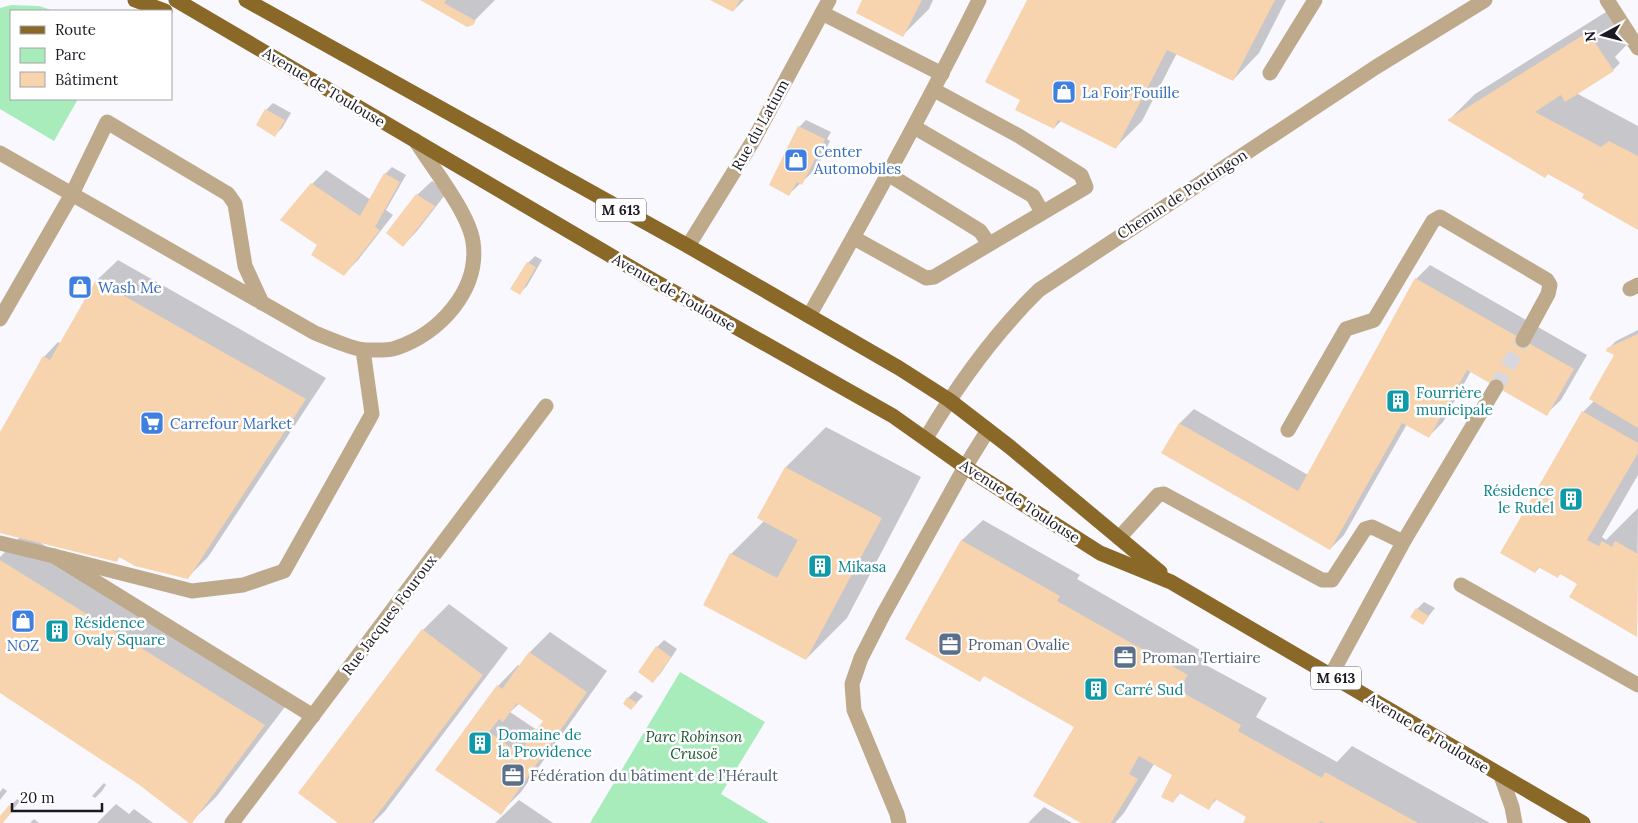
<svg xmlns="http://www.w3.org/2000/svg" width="1638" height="823" font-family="Lora,serif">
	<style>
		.green { fill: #a7ecba }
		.shadow { fill: #0003; fill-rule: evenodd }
		.building { fill: #f7d4ad; fill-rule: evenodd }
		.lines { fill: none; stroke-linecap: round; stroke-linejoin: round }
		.minor-tunnel { stroke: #d8d7dd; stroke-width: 15; stroke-dasharray: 15 8; stroke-linecap: butt }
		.minor { stroke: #beaa8b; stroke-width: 15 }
		.major { stroke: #8a6828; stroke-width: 15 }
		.labels { text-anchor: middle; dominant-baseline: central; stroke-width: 5; stroke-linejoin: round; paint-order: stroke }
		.shield { fill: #fff; stroke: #615e66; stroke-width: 1 }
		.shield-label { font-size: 14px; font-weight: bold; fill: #1d1924 }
		.street-label { font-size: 15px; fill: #1d1924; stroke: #fff }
		.shop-label { font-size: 15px; fill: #366cbe; stroke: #fff; text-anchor: start }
		.culture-label { font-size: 15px; fill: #0d838f; stroke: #fff; text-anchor: start }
		.service-label { font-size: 15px; fill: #4e5e75; stroke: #fff; text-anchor: start }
		.park-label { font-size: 15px; font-style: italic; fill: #1f5633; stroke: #fff }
	</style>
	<rect width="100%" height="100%" fill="#f9f8fe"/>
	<!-- green -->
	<g class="green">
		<path d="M11,5L39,6L54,11H11V99H78L54,141L0,109V8Z"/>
		<path d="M680,672L765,722L721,794L769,823H590Z"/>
	</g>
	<!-- shadow -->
	<g class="shadow">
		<path d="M423,0H495L475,20L467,25Z"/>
		<path d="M713,0H744L733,11Z"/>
		<path d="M864,0H933L929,9L902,36Z"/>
		<path d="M1028,0H1286L1259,53L1233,80L1177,53L1142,121L1116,147L1061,121L1054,128L1021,101Z"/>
		<path d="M1614,7L1634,37L1615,57L1620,63L1613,70L1576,93L1638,126V228L1585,194L1449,120L1475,94Z"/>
		<path d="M273,103L291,113L282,128L275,135L257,125L266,110Z"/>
		<path d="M806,120L831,132L827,139L830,141L816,169L789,194L792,141L799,127Z"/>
		<path d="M392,167L406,175L386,210L393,215L358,260L344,274L319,244L312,184L326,170L371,200L385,174Z"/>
		<path d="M432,181L448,191L417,231L403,246L417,195Z"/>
		<path d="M535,256L542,260L527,286L520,293L528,263Z"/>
		<path d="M118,260L326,378L208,557L187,578L120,556L116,560L39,542L291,699L217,796L191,822L139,783L0,691V557L20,537L0,531V434L44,357L58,342L61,344L97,280Z"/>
		<path d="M1430,265L1587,355L1561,400L1546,414L1471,371L1443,422L1429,436L1407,424L1344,535L1330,549L1163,453L1180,423L1194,409L1308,475L1416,279Z"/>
		<path d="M1638,330V475L1602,537L1606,540L1638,508L1637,635L1579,583L1561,573L1557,577L1540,567L1535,572L1583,412L1594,401L1615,355L1608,349L1616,341Z"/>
		<path d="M826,427L921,477L847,618L806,659L731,554L764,521L786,467Z"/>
		<path d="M983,520L1080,575L1077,579L1207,654L1202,663L1267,698L1256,717L1337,762L1352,746L1490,823H1244L1248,817L1217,799L1209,808L1181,792L1173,802L1174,775L1154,764L1124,813L1115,823H1084L1076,726L985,675L980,680L907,639L962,540Z"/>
		<path d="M1424,602L1435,608L1423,623L1417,609Z"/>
		<path d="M449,604L508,648L385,811L373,823H340L423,630Z"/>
		<path d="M550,632L607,671L521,792L500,813L437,770L498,686L518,665L520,666L530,652ZM520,703L544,721L537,730L510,712Z"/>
		<path d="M664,640L677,649L660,674L653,681L640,671L657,647Z"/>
		<path d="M635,691L643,696L631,709L628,698Z"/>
		<path d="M104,783L106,785L102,791L95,798L92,796Z"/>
		<path d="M3,788L7,791L0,800V792Z"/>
		<path d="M17,799L20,801L6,819L0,823V818Z"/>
		<path d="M519,800L553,823H495Z"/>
		<path d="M116,804L129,814L134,809L153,823H97Z"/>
		<path d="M1044,807L1072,823H1028Z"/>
		<path d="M34,819L39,823H30Z"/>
	</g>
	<!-- building -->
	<g class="building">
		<path d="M420,0H446L444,3L476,21L473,25L467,27Z"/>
		<path d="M710,0H740L733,12Z"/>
		<path d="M862,0H922L903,37L856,13Z"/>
		<path d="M1027,0H1275L1233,81L1167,50L1116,149L1058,120L1054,129L1015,110L1020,100L985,82Z"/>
		<path d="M1588,32L1614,71L1565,102L1561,95L1535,112L1601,147L1609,141L1638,156V230L1582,198L1584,194L1548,174L1545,178L1447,120Z"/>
		<path d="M265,109L285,120L275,137L256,125Z"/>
		<path d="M798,126L825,139L802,185L797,182L789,196L769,185Z"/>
		<path d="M384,173L400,182L375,227L380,230L344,276L311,255L317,245L280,220L311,183L360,216Z"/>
		<path d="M416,194L435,206L403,247L386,233Z"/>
		<path d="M527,262L536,267L520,295L510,289Z"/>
		<path d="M1415,278L1574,369L1547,416L1467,370L1429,438L1402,423L1330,550L1161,453L1179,423L1298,491Z"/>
		<path d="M96,280L306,399L188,579L135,566L119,557L117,562L0,533V432L43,356L50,360Z"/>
		<path d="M1638,334V428L1589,399L1614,355L1606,351L1607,348Z"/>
		<path d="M1582,411L1638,443V453L1587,540L1599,546L1602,541L1612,547L1615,541L1638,554L1637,637L1569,597L1577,584L1560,574L1558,578L1538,567L1535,573L1500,553Z"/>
		<path d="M785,467L882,518L806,660L703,605L730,553L777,578L798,540L757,518Z"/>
		<path d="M961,540L1060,596L1057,601L1188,675L1178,690L1241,725L1238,731L1322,778L1325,772L1418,823H1324L1321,821L1319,823H1243L1246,817L1215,799L1209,810L1179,793L1173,803L1161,797L1172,775L1139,756L1129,774L1138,779L1111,823H1081L1033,796L1074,727L984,676L980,682L905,639Z"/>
		<path d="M0,560L265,725L192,823H189L138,784L0,693Z"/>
		<path d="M1416,608L1429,616L1423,625L1410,617Z"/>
		<path d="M422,629L483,675L371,823H338L298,793Z"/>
		<path d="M656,646L671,657L653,683L638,672Z"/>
		<path d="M529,652L587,692L501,815L435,770L497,685L502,689ZM517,703L543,721L519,753L489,732L499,719L503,722Z"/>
		<path d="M627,697L637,703L631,710L623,704Z"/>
		<path d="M9,805L14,808L3,823H0V816Z"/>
	</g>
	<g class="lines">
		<!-- minor-tunnel -->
		<path class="minor-tunnel" d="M1496,387L1523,340"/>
		<!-- minor -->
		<g class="minor">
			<path d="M1607,0L1638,48"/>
			<path d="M822,13L942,74"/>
			<path d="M1270,73L1315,0"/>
			<path d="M914,127L1033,196L1042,212"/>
			<path d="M0,153L315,333C328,338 354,350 366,350C375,350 388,351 396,348C439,334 480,290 473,242C469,213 432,167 415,140"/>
			<path d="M888,174L980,231L989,244"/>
			<path d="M854,238L926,278L934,277L1086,187L1081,175L1019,136L934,90"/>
			<path d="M688,246L753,141L829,0"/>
			<path d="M1630,289L1638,285"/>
			<path d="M809,316C868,212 926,107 979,0"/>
			<path d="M0,319L72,194L107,122L228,194L235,204L245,266L262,303"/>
			<path d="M1288,430L1346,329L1374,320L1433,221L1440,217L1547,280L1550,285L1548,294L1523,340"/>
			<path d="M926,438C958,384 994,334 1039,290L1376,67L1485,0"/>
			<path d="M1119,538L1158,495L1164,494L1322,580H1332L1365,529L1372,527L1399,540L1405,539L1496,387"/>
			<path d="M0,543L54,556L313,716"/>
			<path d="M54,556L192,591L243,585L284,571L372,414L363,350"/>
			<path d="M1461,585L1638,685"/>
			<path d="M1331,675L1405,539"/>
			<path d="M1501,776L1512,807L1515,823"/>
			<path d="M232,823L546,406"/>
			<path d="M899,823L897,814L854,710L852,684L861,658L883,615L965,467L988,430"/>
		</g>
		<!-- major -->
		<g class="major">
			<path d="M135,0L165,11"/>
			<path d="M176,0L642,274L893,416L965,467L1100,553L1171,582L1583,823"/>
			<path d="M246,0L688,246L899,368L949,400L1010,447L1160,572"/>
		</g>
	</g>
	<!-- icons -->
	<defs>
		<g id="shop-square" transform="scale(1.25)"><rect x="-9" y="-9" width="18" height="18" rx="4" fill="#3f7fe0" stroke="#fff"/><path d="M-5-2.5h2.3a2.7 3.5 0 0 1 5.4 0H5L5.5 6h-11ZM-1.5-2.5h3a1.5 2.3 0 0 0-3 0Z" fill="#fff"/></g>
		<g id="building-square" transform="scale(1.25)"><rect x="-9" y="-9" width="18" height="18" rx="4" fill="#0f9aa8" stroke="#fff"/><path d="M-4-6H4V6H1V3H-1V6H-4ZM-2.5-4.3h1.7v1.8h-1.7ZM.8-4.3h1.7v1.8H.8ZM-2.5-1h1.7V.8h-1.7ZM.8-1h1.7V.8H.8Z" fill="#fff"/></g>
		<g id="supermarket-square" transform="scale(1.25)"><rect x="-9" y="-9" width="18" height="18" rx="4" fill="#3f7fe0" stroke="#fff"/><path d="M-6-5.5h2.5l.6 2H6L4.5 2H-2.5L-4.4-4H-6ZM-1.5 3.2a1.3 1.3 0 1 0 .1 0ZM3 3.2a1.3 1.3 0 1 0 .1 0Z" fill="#fff"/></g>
		<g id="office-square" transform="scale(1.25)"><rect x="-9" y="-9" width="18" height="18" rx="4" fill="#5c6f8a" stroke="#fff"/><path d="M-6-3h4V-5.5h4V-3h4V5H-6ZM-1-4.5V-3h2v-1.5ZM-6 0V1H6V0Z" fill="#fff"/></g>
	</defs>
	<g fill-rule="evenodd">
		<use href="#shop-square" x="1064" y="92"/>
		<use href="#shop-square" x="796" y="160"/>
		<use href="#shop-square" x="80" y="287"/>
		<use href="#building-square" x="1398" y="401"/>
		<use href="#supermarket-square" x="152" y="423"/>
		<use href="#building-square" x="1571" y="499"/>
		<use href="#building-square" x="820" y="566"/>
		<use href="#shop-square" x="23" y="621"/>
		<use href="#building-square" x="57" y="631"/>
		<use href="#office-square" x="950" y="644"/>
		<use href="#office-square" x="1125" y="657"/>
		<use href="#building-square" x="1096" y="689"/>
		<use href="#building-square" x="480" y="743"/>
		<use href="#office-square" x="513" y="775"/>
	</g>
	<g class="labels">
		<!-- shield labels -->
		<g class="shield">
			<rect x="596" y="198.5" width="50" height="23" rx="4"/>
			<rect x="1311" y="666.5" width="50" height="23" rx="4"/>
		</g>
		<g class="shield-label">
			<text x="621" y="210">M 613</text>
			<text x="1336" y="678">M 613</text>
		</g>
		<!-- street labels -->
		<g class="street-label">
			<text transform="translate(324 87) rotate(31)">Avenue de Toulouse</text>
			<text transform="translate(760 125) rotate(-61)">Rue du Latium</text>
			<text transform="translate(1182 194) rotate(-33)">Chemin de Poutingon</text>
			<text transform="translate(674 292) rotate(30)">Avenue de Toulouse</text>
			<text transform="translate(1020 501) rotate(33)">Avenue de Toulouse</text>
			<text transform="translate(389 615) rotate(-53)">Rue Jacques Fouroux</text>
			<text transform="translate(1428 733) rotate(31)">Avenue de Toulouse</text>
		</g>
		<!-- shop labels -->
		<g class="shop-label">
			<text x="1082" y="92">La Foir'Fouille</text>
			<text x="814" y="151">Center<tspan x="814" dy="17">Automobiles</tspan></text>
			<text x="98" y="287">Wash Me</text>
			<text x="170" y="423">Carrefour Market</text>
			<text x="23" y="645" text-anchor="middle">NOZ</text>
		</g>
		<!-- culture labels -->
		<g class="culture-label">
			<text x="1416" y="392">Fourrière<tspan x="1416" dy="17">municipale</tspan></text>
			<text x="1554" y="490" text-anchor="end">Résidence<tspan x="1554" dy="17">le Rudel</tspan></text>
			<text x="838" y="566">Mikasa</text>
			<text x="74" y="622">Résidence<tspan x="74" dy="17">Ovaly Square</tspan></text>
			<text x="1114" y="689">Carré Sud</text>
			<text x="498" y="734">Domaine de<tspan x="498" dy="17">la Providence</tspan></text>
		</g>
		<!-- service labels -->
		<g class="service-label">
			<text x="968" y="644">Proman Ovalie</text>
			<text x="1142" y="657">Proman Tertiaire</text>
			<text x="530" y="775">Fédération du bâtiment de l’Hérault</text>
		</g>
		<!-- park labels -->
		<g class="park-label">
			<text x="694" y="736">Parc Robinson<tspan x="694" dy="17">Crusoë</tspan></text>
		</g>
	</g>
	<!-- legend -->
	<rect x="10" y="10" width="162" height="90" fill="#ffffff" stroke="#a5a3a7"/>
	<rect x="20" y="26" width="25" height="8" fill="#8a6828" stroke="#a5a3a7"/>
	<text x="55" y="35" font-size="15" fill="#1d1924">Route</text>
	<rect x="20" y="48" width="25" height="15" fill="#a7ecba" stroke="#a5a3a7"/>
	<text x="55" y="60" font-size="15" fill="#1d1924">Parc</text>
	<rect x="20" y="72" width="25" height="15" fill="#f7d4ad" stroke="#a5a3a7"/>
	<text x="55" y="85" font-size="15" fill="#1d1924">Bâtiment</text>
	<!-- north arrow -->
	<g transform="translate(1603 35) rotate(263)" stroke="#ffffff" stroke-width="4" paint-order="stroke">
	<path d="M0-4L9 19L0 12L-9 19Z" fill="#1d1924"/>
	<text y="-8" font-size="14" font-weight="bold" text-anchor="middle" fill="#1d1924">N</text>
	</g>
	<!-- scale -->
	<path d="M12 803v8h90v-8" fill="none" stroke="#1d1924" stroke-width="2.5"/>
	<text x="20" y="803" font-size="15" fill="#1d1924" stroke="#ffffff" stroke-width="4" paint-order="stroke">20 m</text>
</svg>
